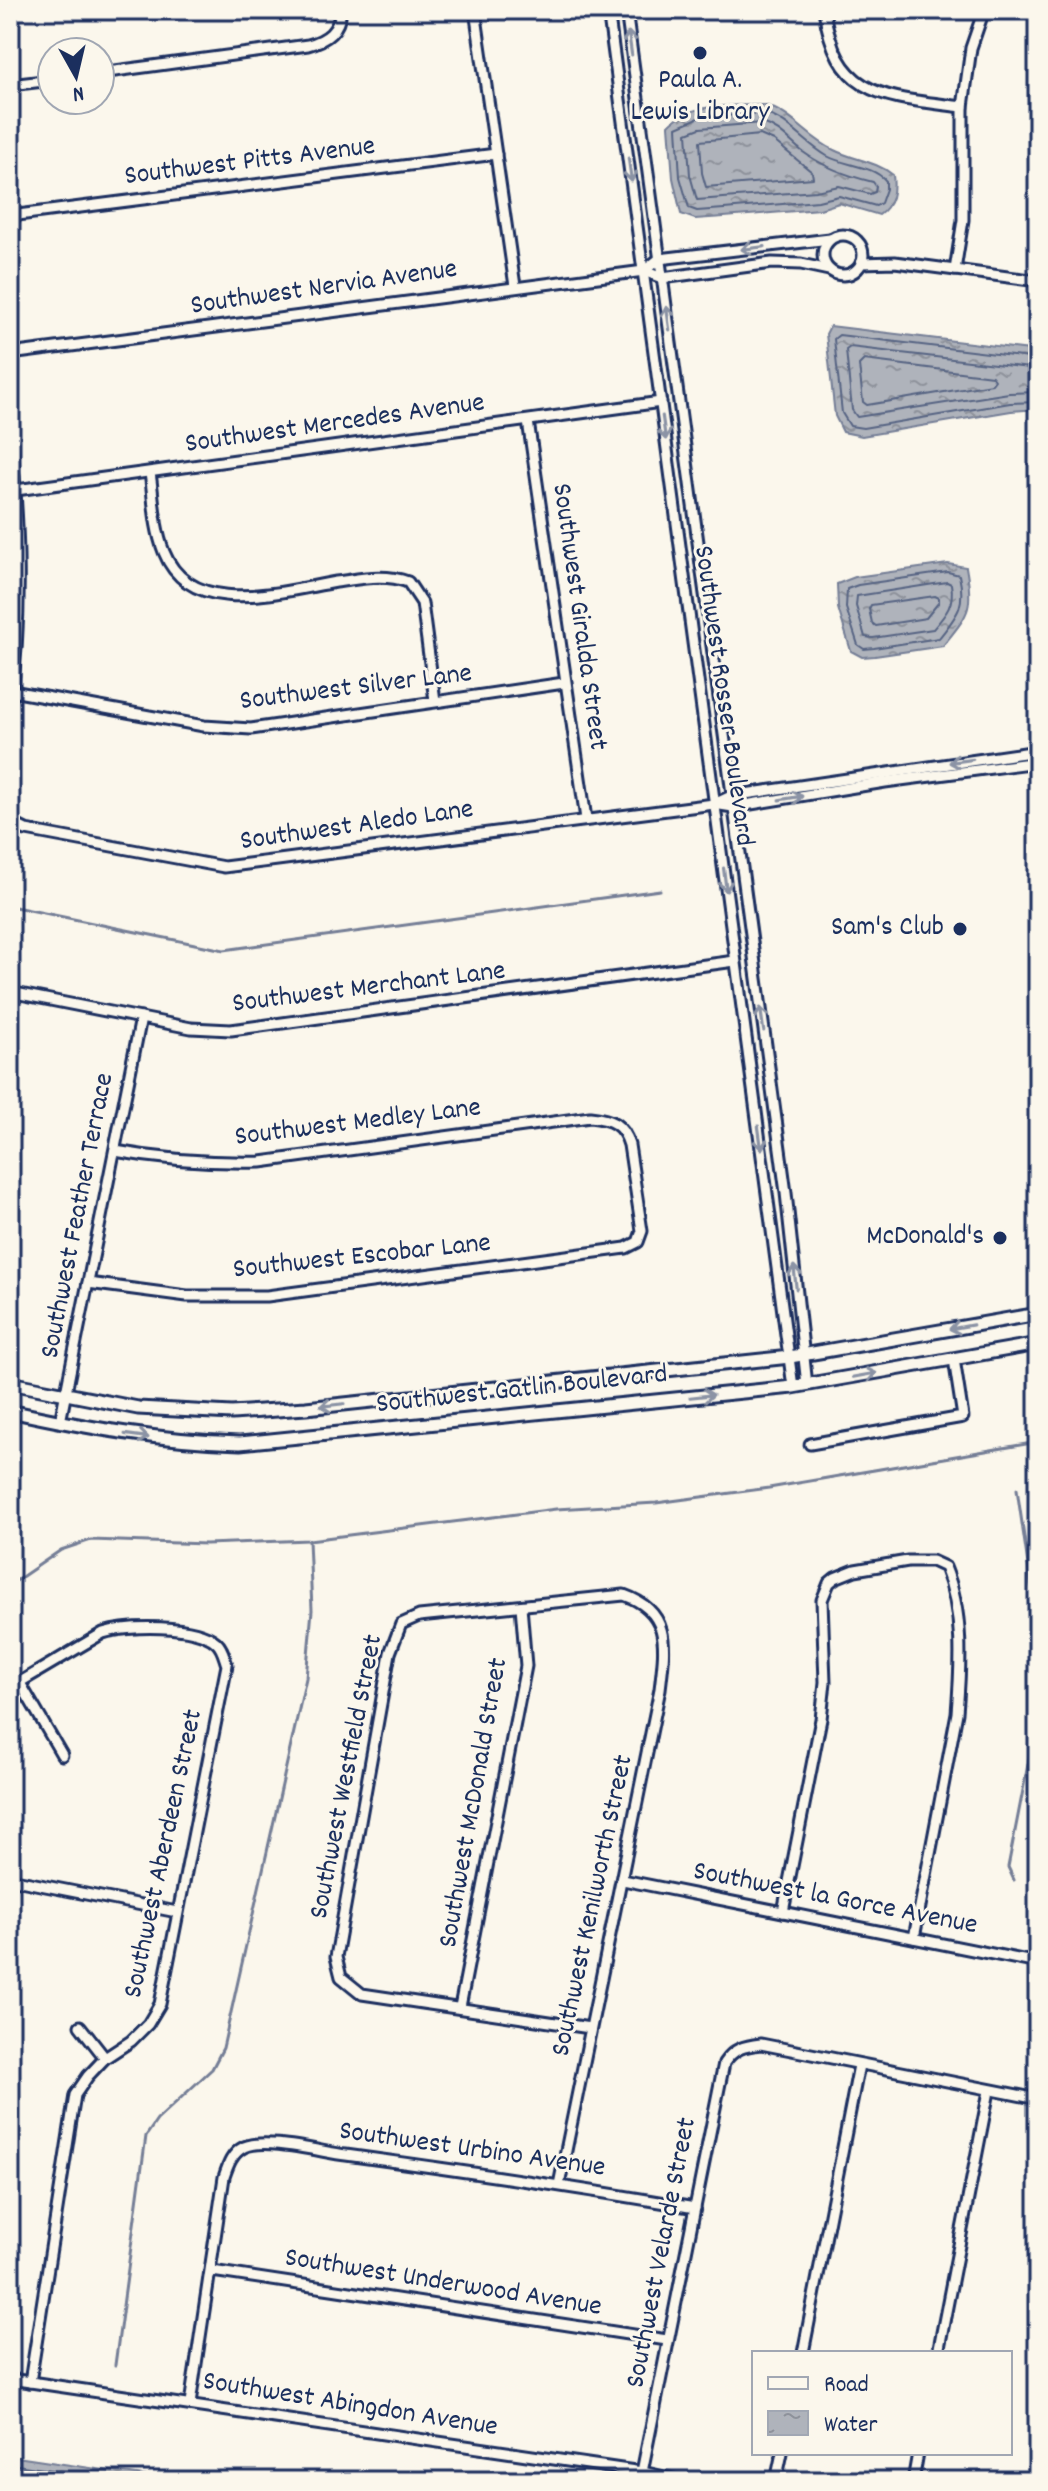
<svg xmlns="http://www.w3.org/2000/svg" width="1048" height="2491" font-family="Dekko,sans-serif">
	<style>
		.water { fill: url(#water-ripples); stroke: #747e96; stroke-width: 2 }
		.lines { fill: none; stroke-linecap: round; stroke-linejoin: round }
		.shore { stroke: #566483; stroke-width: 2 }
		.stream { stroke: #747e96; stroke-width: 3 }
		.minor-casing { stroke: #1b2f5e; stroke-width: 15 }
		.major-casing { stroke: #1b2f5e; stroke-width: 17 }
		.minor { stroke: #fbf7ec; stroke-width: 9 }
		.major { stroke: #fbf7ec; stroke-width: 11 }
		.oneway { stroke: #8b93a5 }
		.poi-dot { fill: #1b2f5e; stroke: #fbf7ec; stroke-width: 3 }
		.labels { text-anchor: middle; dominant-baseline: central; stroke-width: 6; stroke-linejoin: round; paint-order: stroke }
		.poi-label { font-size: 28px; fill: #1b2f5e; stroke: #fbf7ec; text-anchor: end }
		.street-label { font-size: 28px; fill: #1b2f5e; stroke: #fbf7ec }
	</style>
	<defs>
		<pattern id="water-ripples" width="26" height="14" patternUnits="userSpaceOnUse" patternTransform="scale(2)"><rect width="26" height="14" fill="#afb3bb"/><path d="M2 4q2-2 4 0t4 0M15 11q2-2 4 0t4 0" fill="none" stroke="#8e929b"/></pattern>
	</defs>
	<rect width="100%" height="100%" fill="#fbf7ec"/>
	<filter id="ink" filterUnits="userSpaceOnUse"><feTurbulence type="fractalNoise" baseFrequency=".0125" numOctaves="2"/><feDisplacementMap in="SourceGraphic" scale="16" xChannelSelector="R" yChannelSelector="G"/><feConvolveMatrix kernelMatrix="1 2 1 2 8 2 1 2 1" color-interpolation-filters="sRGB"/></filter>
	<g filter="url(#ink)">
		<!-- water -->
		<g class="water">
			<path d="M764,105C793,113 807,138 834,150C854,160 876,161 893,175C895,191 893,205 879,215L839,203L820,209L724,217L695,219L681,214L673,178L669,125C690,102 735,106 764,105Z"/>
			<path d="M830,326L1038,351V409L1011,411L862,436L843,432L835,416L826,334Z"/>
			<path d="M948,564L966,567C974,610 969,613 943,646L875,656L862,657L851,651L838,608L837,584L855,577Z"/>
			<path d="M10,2456L177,2481H10Z"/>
		</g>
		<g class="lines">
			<!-- shore -->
			<g class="shore">
				<path d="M763,113C789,120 804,143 827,156C845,166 873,165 886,181V189L881,203L876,206L839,196L818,201L724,209L697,211L689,208L680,177L677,127L698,118Z"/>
				<path d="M762,123C780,128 789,141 803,152C825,168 848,176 873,182L876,186L875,192L870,194L839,186L816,191L697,200L690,175L687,133L700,128Z"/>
				<path d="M760,135L774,141L812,172L813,178L706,187L702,173L700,141Z"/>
				<path d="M1038,359L839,335L834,339L842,413L850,426L863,428L1010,403L1038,402"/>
				<path d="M864,360L992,376L995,380L992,384L867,405L863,402L859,365Z"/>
				<path d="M1038,369L850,347L846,350L852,410L857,417L1009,393L1038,392"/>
				<path d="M948,572L959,575C966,606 958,614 939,638L874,648L864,649L858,645L846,608L847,589L858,585Z"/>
				<path d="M947,582L951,584C955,604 946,614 933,629L873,638L865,637L856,606L857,596Z"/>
				<path d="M935,596L939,598V602L926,618L876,626L872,623L869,609L871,605Z"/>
				<path d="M10,2464L124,2481"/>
			</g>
			<!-- stream -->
			<g class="stream">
				<path d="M10,906L224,950L660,890"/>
				<path d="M1017,1489L1038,1633"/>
				<path d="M10,1585L61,1550L91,1540L206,1544L309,1540L556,1509L656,1503L769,1488L1038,1442"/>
				<path d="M1014,1880L1008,1867L1032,1744L1038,1696"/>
				<path d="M115,2365L146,2136L157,2120L212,2069L223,2048L306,1678L312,1610L309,1540"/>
			</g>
			<!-- minor casing -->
			<g class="minor-casing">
				<g id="minor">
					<path d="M475,10L515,286"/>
					<path d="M608,10L793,1387"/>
					<path d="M626,10L786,1193L807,1385"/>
					<path d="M824,10C837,100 887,97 963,107"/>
					<path d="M100,73L308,45C327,40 339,31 341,10"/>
					<path d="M10,85L52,80"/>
					<path d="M10,216L496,154"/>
					<circle cx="843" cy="255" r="20"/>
					<path d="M861,263L895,262L1038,281"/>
					<path d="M955,270L963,220V107L971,48L984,10"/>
					<path d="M644,271L659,259L830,239"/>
					<path d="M10,354L644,271L662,278L772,263L801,264L829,270"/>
					<path d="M528,421L586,819"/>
					<path d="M10,432C19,523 23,615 10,706"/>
					<path d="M150,473C154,499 154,527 164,552C191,620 282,591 336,582C360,579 384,573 408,582L422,603L435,701"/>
					<path d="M16,490L661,402"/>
					<path d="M12,691L204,726L251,729L564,683"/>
					<path d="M714,804L731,796L1038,751"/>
					<path d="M10,822L26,830L224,867L714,804L733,807L885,782L1038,762"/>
					<path d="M10,992L191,1028L231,1030L735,961"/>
					<path d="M88,1283L187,1296H267L626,1248L638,1242L642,1231L629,1145C623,1124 611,1119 590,1117L261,1162C211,1163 164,1160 115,1151"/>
					<path d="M60,1422L141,1018"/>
					<path d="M810,1444L963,1417L954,1359"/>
					<path d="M20,1683L62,1755"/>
					<path d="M10,1688L103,1633C128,1625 195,1624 216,1642C223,1648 224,1657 227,1665L160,2004L148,2024L131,2041L105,2058L88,2076L75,2095L30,2382"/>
					<path d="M10,1879L177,1912"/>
					<path d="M623,1880L1038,1963"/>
					<path d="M783,1912L821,1719L825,1682L822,1600L829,1583L835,1578L855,1570L908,1561H932L945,1567C964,1613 961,1664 957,1713L914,1938"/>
					<path d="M460,2007L526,1666L521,1606"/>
					<path d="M80,2026L105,2058"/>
					<path d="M559,2185L660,1689C665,1647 672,1612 624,1595L419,1616L401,1624L390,1653L336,1957L341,1977L362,1994L590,2028"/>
					<path d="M212,2271L667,2340"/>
					<path d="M803,2353L859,2065"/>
					<path d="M938,2353L989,2091"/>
					<path d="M10,2379L642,2472L683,2481"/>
					<path d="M190,2404L224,2177C228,2165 232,2153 244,2147C265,2137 321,2152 346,2155C463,2171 579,2188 695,2208"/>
					<path d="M642,2472L724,2063C734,2048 744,2046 761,2044L1038,2099"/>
					<path d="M776,2481L782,2453"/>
					<path d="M913,2481L918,2453"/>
				</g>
			</g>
			<!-- major casing -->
			<g class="major-casing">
				<g id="major">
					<path d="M10,1383L138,1408L232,1413L306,1408L790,1357L1038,1314"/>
					<path d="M10,1411C87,1428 162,1441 240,1443L793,1387L1038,1344"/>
				</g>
			</g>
			<!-- minor -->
			<use href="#minor" class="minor"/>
			<!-- major -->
			<use href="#major" class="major"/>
		</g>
		<!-- one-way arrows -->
		<defs><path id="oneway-shaft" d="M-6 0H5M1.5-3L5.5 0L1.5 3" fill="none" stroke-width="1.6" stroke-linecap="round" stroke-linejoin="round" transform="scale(2)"/></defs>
		<g class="oneway">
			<use href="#oneway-shaft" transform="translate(630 43) rotate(-98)"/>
			<use href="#oneway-shaft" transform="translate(630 170) rotate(82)"/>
			<use href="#oneway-shaft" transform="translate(753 248) rotate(173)"/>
			<use href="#oneway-shaft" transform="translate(668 318) rotate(-98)"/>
			<use href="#oneway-shaft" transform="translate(664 428) rotate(82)"/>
			<use href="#oneway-shaft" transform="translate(961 761) rotate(172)"/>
			<use href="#oneway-shaft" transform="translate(791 798) rotate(-9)"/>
			<use href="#oneway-shaft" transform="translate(725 880) rotate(83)"/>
			<use href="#oneway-shaft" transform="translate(762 1019) rotate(-98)"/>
			<use href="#oneway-shaft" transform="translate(760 1138) rotate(82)"/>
			<use href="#oneway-shaft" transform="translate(795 1277) rotate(-96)"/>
			<use href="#oneway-shaft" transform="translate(961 1327) rotate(170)"/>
			<use href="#oneway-shaft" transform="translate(865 1375) rotate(-10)"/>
			<use href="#oneway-shaft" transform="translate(702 1396) rotate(-6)"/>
			<use href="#oneway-shaft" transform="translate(332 1405) rotate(174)"/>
			<use href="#oneway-shaft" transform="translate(137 1436) rotate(8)"/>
		</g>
	</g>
	<!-- markers -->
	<g class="poi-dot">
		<circle cx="700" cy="53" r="8"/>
		<circle cx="960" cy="929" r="8"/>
		<circle cx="1000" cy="1238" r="8"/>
	</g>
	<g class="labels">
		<!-- poi labels -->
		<g class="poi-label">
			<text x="700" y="82" text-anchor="middle">Paula A.<tspan x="700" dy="32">Lewis Library</tspan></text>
			<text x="944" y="929">Sam's Club</text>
			<text x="984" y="1238">McDonald's</text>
		</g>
		<!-- street labels -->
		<g class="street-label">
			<text transform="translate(250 163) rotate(-7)">Southwest Pitts Avenue</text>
			<text transform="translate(324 289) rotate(-8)">Southwest Nervia Avenue</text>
			<text transform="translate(335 425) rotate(-8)">Southwest Mercedes Avenue</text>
			<text transform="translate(578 617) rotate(82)">Southwest Giralda Street</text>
			<text transform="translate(356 689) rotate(-7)">Southwest Silver Lane</text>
			<text transform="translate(722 696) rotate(82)">Southwest Rosser Boulevard</text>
			<text transform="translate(357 827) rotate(-8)">Southwest Aledo Lane</text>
			<text transform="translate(369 989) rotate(-7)">Southwest Merchant Lane</text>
			<text transform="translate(358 1124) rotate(-7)">Southwest Medley Lane</text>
			<text transform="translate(79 1216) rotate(-79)">Southwest Feather Terrace</text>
			<text transform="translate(362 1258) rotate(-6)">Southwest Escobar Lane</text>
			<text transform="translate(522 1391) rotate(-6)">Southwest Gatlin Boulevard</text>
			<text transform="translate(348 1777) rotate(-79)">Southwest Westfield Street</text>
			<text transform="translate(475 1803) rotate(-80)">Southwest McDonald Street</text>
			<text transform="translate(165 1854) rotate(-78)">Southwest Aberdeen Street</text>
			<text transform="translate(835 1900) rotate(11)">Southwest la Gorce Avenue</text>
			<text transform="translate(594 1906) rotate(-78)">Southwest Kenilworth Street</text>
			<text transform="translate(472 2151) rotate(8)">Southwest Urbino Avenue</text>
			<text transform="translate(663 2253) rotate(-79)">Southwest Velarde Street</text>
			<text transform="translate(443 2284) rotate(9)">Southwest Underwood Avenue</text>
			<text transform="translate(350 2406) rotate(9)">Southwest Abingdon Avenue</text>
		</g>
	</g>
	<!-- margin -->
	<rect width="1048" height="2491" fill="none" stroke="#fbf7ec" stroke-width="40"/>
	<rect x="20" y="20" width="1008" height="2451" fill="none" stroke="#1b2f5e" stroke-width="3" filter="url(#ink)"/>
	<!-- legend -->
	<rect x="752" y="2351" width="260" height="104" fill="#fbf7ec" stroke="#a1a7b3" stroke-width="2"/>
	<rect x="768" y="2377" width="40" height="12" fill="#fbf7ec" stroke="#a1a7b3" stroke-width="2"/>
	<text x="824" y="2391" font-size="24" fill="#1b2f5e">Road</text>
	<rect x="768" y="2411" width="40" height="24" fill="url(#water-ripples)" stroke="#a1a7b3" stroke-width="2"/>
	<text x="824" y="2431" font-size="24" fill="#1b2f5e">Water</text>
	<!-- north arrow -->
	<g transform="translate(76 76) rotate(172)"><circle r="38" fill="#fbf7ec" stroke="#a1a7b3" stroke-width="2"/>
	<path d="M0-6L14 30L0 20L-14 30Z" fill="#1b2f5e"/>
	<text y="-12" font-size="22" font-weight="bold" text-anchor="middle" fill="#1b2f5e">N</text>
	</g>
</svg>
